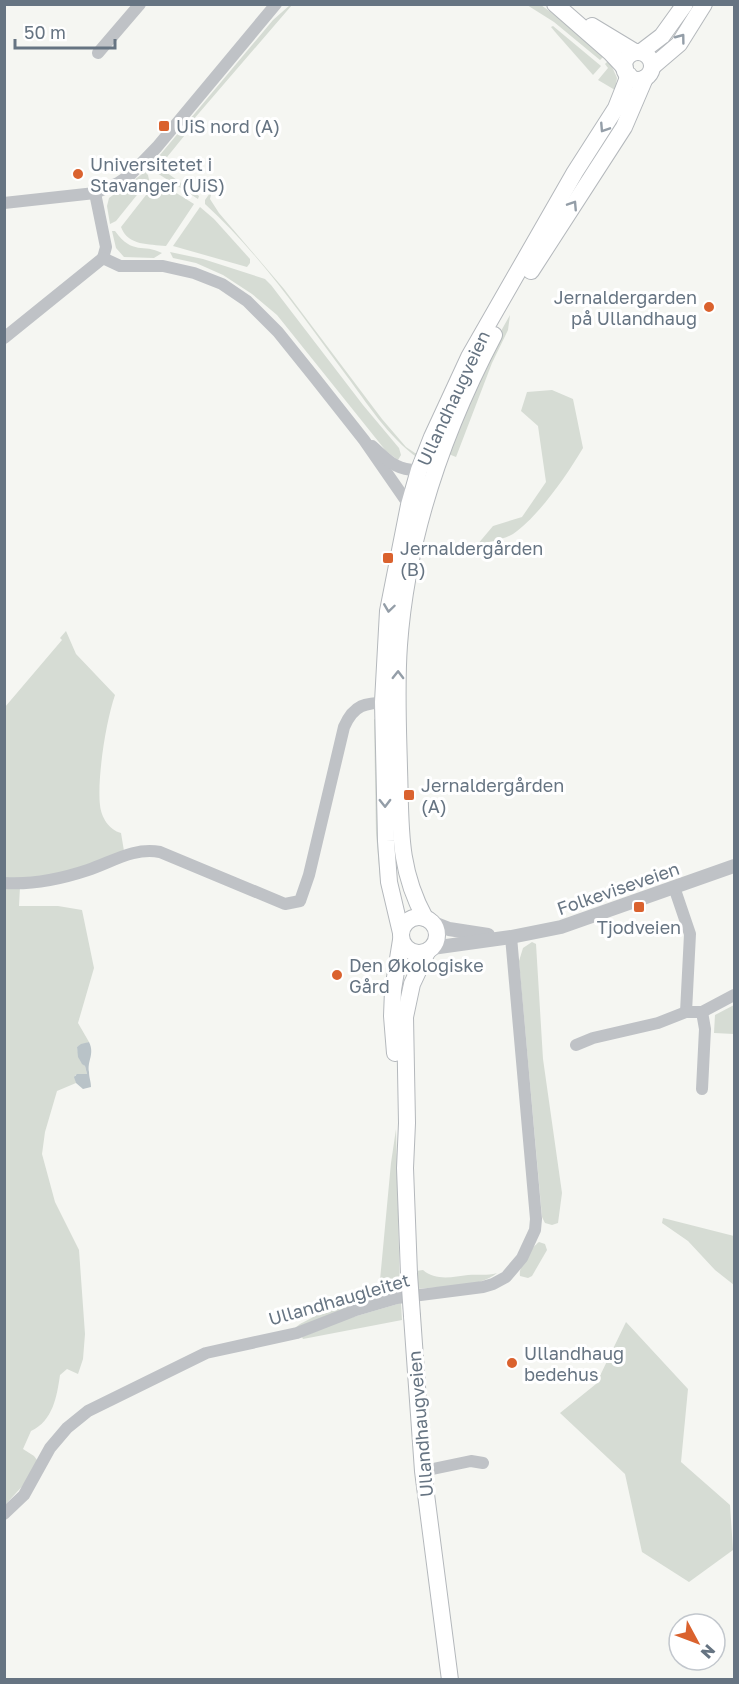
<svg xmlns="http://www.w3.org/2000/svg" width="739" height="1684" font-family="'Golos Text',sans-serif">
	<style>
		.green { fill: #d6dcd4 }
		.water { fill: #b9c3c8 }
		.lines { fill: none; stroke-linecap: round; stroke-linejoin: round }
		.secondary-casing { stroke: #b4b8bc; stroke-width: 18 }
		.minor { stroke: #bfc2c6; stroke-width: 12 }
		.tertiary { stroke: #bfc2c6; stroke-width: 14 }
		.secondary { stroke: #fff; stroke-width: 16 }
		.secondary-bridge-casing { stroke: #b4b8bc; stroke-width: 18; stroke-linecap: butt }
		.secondary-bridge { stroke: #fff; stroke-width: 16 }
		.oneway { stroke: #949ea8 }
		.poi-dot { fill: #da622e; stroke: #fff; stroke-width: 2 }
		.labels { text-anchor: middle; dominant-baseline: central; stroke-width: 6; stroke-linejoin: round; paint-order: stroke }
		.poi-label { font-size: 18px; fill: #667482; stroke: #fff; text-anchor: start }
		.street-label { font-size: 18px; fill: #667482; stroke: #fff }
	</style>
	<rect width="100%" height="100%" fill="#f5f6f2"/>
	<!-- green -->
	<g class="green">
		<path d="M290,5H292L193,120V125L159,167L199,196L198,199L149,168L273,20Z"/>
		<path d="M527,5H541L582,35L605,55L600,60L554,22Z"/>
		<path d="M553,26L601,66L593,75L556,33L551,27Z"/>
		<path d="M609,60L617,78L615,90L598,80L608,68L605,64Z"/>
		<path d="M145,172L148,175L149,180L116,221L110,224L107,206L109,198Z"/>
		<path d="M157,181L194,204L166,246C149,244 128,246 121,227Z"/>
		<path d="M212,190L210,199L219,213L284,289L382,419L406,447L415,453H419L418,458C388,437 367,403 346,375C302,316 260,254 205,204V200Z"/>
		<path d="M200,207L214,219L250,259V263L247,267L173,246Z"/>
		<path d="M112,231H115C133,256 143,243 162,253L154,258L124,257L116,248Z"/>
		<path d="M170,252L203,259L265,279L271,285L363,405L399,448L401,455L398,460L386,451L277,315L252,294L223,275L196,263L173,258Z"/>
		<path d="M510,315L508,330L492,363L456,457L446,453L478,372Z"/>
		<path d="M552,390L573,399L583,448C567,475 539,516 513,534C503,540 488,542 477,545L493,526L522,517L546,482L538,426L521,411L527,392Z"/>
		<path d="M66,631L76,654L115,695C106,721 97,778 100,805C101,817 109,830 121,833L124,851L110,858L20,887L19,906H58L82,910L94,968L78,1023L89,1042L77,1047C79,1056 78,1060 85,1066L87,1074L75,1075L76,1083L57,1091L45,1132L42,1154L55,1202L79,1250L85,1334L83,1359L78,1374L67,1369L60,1375C57,1396 53,1421 31,1431L23,1449L34,1456L37,1460L27,1481L5,1505V707L62,640L60,638Z"/>
		<path d="M374,719L379,722L384,877L380,878L376,833Z"/>
		<path d="M532,942L536,944L543,1059L562,1193L558,1223L552,1225L545,1223L542,1217L519,961L523,948Z"/>
		<path d="M734,1005V1034L714,1033L715,1015Z"/>
		<path d="M396,1129L400,1293H395L380,1280L391,1163Z"/>
		<path d="M663,1218L734,1236V1285L715,1270L688,1241L662,1223Z"/>
		<path d="M539,1242L545,1244L547,1250L532,1276L528,1278L520,1276C518,1266 531,1248 539,1242Z"/>
		<path d="M423,1270C435,1281 453,1277 468,1275C478,1274 487,1276 497,1273C480,1288 440,1286 418,1289L416,1271Z"/>
		<path d="M376,1284L390,1295L366,1301L295,1328L300,1324Z"/>
		<path d="M401,1303L402,1320L303,1339L302,1337L343,1320Z"/>
		<path d="M626,1322L688,1389L681,1462L730,1505L733,1550L689,1582L642,1552L625,1474L560,1413L596,1384Z"/>
	</g>
	<!-- water -->
	<path class="water" d="M89,1042C95,1054 87,1061 89,1072C89,1078 91,1081 91,1087L83,1089L76,1083L74,1077L77,1074H87L85,1066L82,1064L78,1057L77,1047L81,1044Z"/>
	<g class="lines">
		<!-- secondary casing -->
		<g class="secondary-casing">
			<g id="secondary">
				<path d="M555,4L611,53L625,68"/>
				<path d="M592,26L635,52"/>
				<path d="M641,52L662,36L685,4"/>
				<circle cx="638" cy="66" r="14"/>
				<path d="M652,67L679,44L704,4"/>
				<path d="M531,271L624,127L645,78"/>
				<circle cx="419" cy="935" r="18"/>
				<path d="M425,918C397,867 401,824 399,768C398,727 396,686 399,645C407,535 443,432 494,335"/>
				<path d="M401,933L389,882L386,841L383,702L388,611L409,505L419,470L432,437L469,357L575,172L616,108L629,75"/>
				<path d="M395,1053L392,1016L393,990L401,940"/>
				<path d="M409,1274L405,1168L407,1123L405,1017L412,984L427,952"/>
				<path d="M412,1316L423,1471L450,1680"/>
			</g>
		</g>
		<!-- minor -->
		<g class="minor">
			<path d="M98,53L140,4"/>
			<path d="M95,193L106,247L103,258"/>
			<path d="M4,203L95,193L118,183L130,175L157,147L276,4"/>
			<path d="M4,338L103,258L120,266H163L194,273L222,284L247,301L278,332L315,378L364,440L409,505"/>
			<path d="M372,446C388,460 396,471 419,470"/>
			<path d="M4,883C33,885 61,879 88,870C112,862 134,847 160,852L285,904L300,901L309,875L344,727C354,704 365,703 389,702"/>
			<path d="M674,887L690,934L686,1012"/>
			<path d="M576,1045L593,1038L658,1023L686,1012H702L734,995"/>
			<path d="M702,1089L705,1029L702,1012"/>
			<path d="M423,1471L471,1461L483,1463"/>
			<path d="M4,1514L24,1495L50,1448L67,1428L88,1411L206,1353L297,1333L356,1310L397,1298L483,1287L493,1284L506,1277L522,1258L535,1230L536,1219L511,937"/>
		</g>
		<!-- tertiary -->
		<g class="tertiary">
			<path d="M431,922L449,929L488,935"/>
			<path d="M432,948L511,937L561,927L734,866"/>
		</g>
		<!-- secondary -->
		<use href="#secondary" class="secondary"/>
		<!-- secondary-bridge casing -->
		<g class="secondary-bridge-casing">
			<path id="secondary-bridge" d="M409,1274L412,1316"/>
		</g>
		<!-- secondary-bridge -->
		<use href="#secondary-bridge" class="secondary-bridge"/>
	</g>
	<!-- one-way arrows -->
	<defs><path id="oneway-chevron" d="M-2-3.5L2.5 0L-2 3.5" fill="none" stroke-width="1.6" stroke-linecap="round" stroke-linejoin="round" transform="scale(1.5)"/></defs>
	<g class="oneway">
		<use href="#oneway-chevron" transform="translate(681 38) rotate(-53)"/>
		<use href="#oneway-chevron" transform="translate(604 128) rotate(123)"/>
		<use href="#oneway-chevron" transform="translate(573 205) rotate(-57)"/>
		<use href="#oneway-chevron" transform="translate(389 608) rotate(98)"/>
		<use href="#oneway-chevron" transform="translate(398 675) rotate(-89)"/>
		<use href="#oneway-chevron" transform="translate(385 803) rotate(89)"/>
	</g>
	<!-- markers -->
	<g class="poi-dot">
		<rect x="158" y="120" width="12" height="12" rx="3"/>
		<circle cx="78" cy="174" r="6"/>
		<circle cx="709" cy="307" r="6"/>
		<rect x="382" y="552" width="12" height="12" rx="3"/>
		<rect x="403" y="789" width="12" height="12" rx="3"/>
		<rect x="633" y="901" width="12" height="12" rx="3"/>
		<circle cx="337" cy="975" r="6"/>
		<circle cx="512" cy="1363" r="6"/>
	</g>
	<g class="labels">
		<!-- poi labels -->
		<g class="poi-label">
			<text x="176" y="126">UiS nord (A)</text>
			<text x="90" y="164">Universitetet i<tspan x="90" dy="21">Stavanger (UiS)</tspan></text>
			<text x="697" y="297" text-anchor="end">Jernaldergarden<tspan x="697" dy="21">på Ullandhaug</tspan></text>
			<text x="400" y="548">Jernaldergården<tspan x="400" dy="21">(B)</tspan></text>
			<text x="421" y="785">Jernaldergården<tspan x="421" dy="21">(A)</tspan></text>
			<text x="639" y="927" text-anchor="middle">Tjodveien</text>
			<text x="349" y="965">Den Økologiske<tspan x="349" dy="21">Gård</tspan></text>
			<text x="524" y="1353">Ullandhaug<tspan x="524" dy="21">bedehus</tspan></text>
		</g>
		<!-- street labels -->
		<g class="street-label">
			<text transform="translate(453 398) rotate(-65)">Ullandhaugveien</text>
			<text transform="translate(618 888) rotate(-19)">Folkeviseveien</text>
			<text transform="translate(339 1299) rotate(-16)">Ullandhaugleitet</text>
			<text transform="translate(420 1424) rotate(-95)">Ullandhaugveien</text>
		</g>
	</g>
	<!-- border -->
	<rect width="739" height="1684" fill="none" stroke="#667482" stroke-width="12"/>
	<!-- north arrow -->
	<g transform="translate(697 1642) rotate(131)"><circle r="28" fill="#ffffff" stroke="#c2c7cd" stroke-width="1.5"/>
	<path d="M0-4.5L10 22L0 15L-10 22Z" fill="#da622e"/>
	<text y="-9" font-size="16" font-weight="bold" text-anchor="middle" fill="#667482">N</text>
	</g>
	<!-- scale -->
	<path d="M15 39v9h100v-9" fill="none" stroke="#667482" stroke-width="3"/>
	<text x="24" y="39" font-size="18" fill="#667482" stroke="#ffffff" stroke-width="4.5" paint-order="stroke">50 m</text>
</svg>
